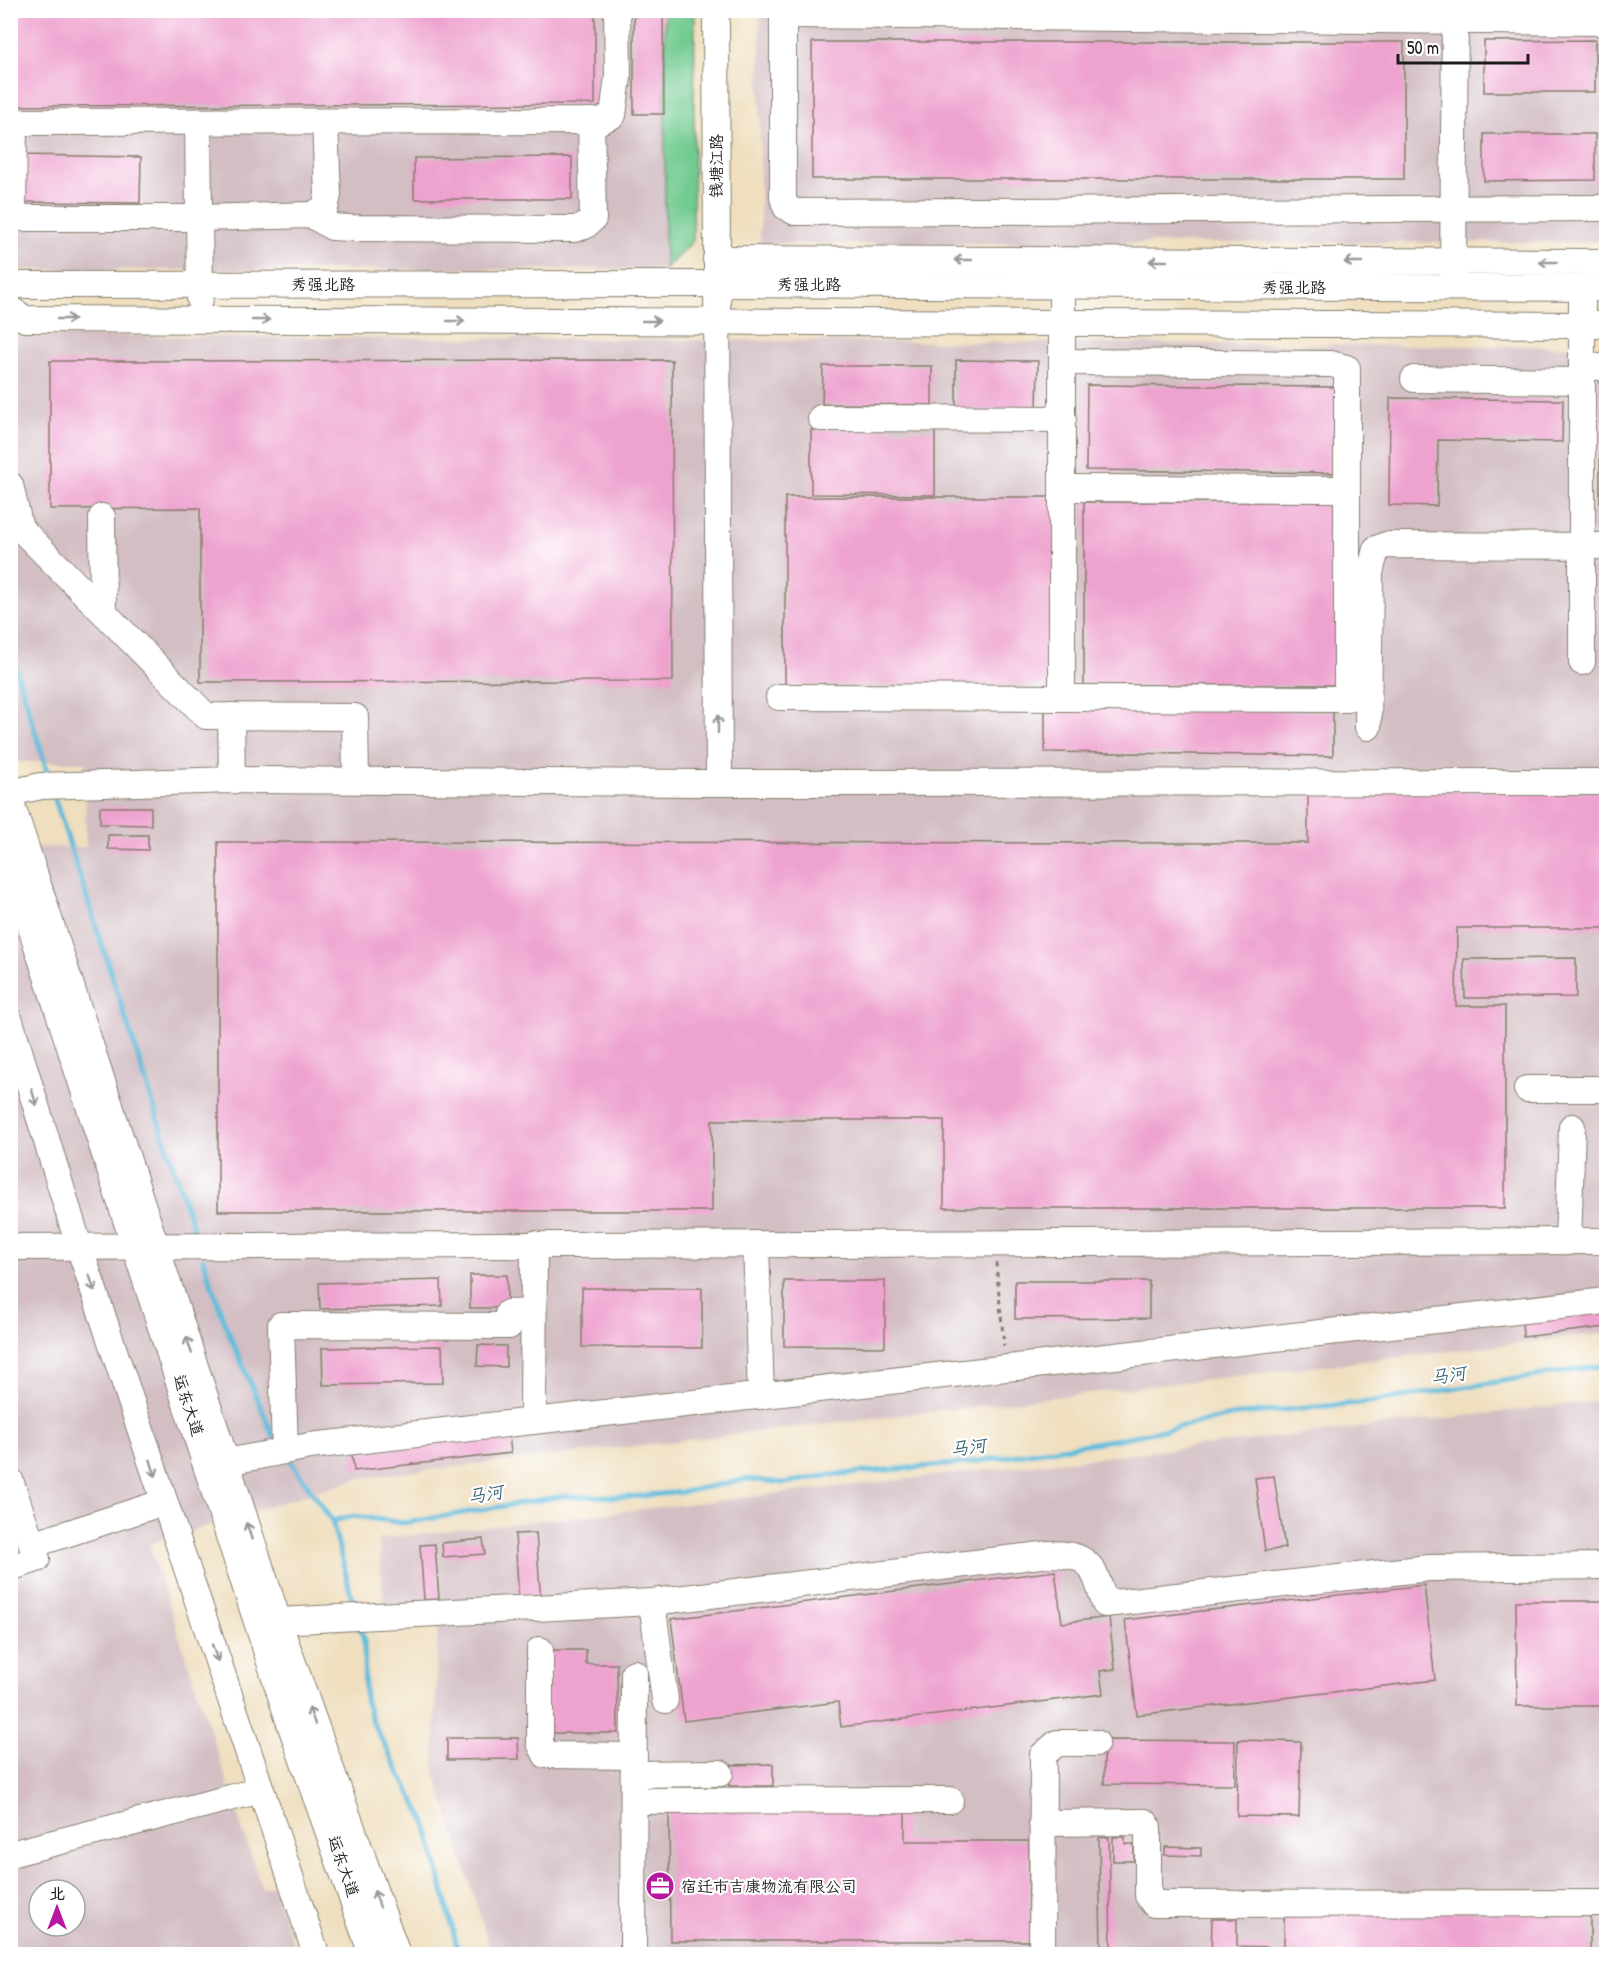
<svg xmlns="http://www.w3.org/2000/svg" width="1617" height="1965" font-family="'Patrick Hand','LXGW WenKai TC',sans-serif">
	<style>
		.industrial { fill: #d2bec3; fill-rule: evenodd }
		.green { fill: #72cb91; stroke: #477456; stroke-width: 1.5 }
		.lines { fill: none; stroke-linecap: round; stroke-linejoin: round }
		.stream { stroke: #5cbada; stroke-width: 5 }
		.building { fill: #eea3cf }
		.minor-casing { stroke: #867e6e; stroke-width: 28 }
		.major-casing { stroke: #867e6e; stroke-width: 34 }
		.path { stroke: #867e6e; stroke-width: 3; stroke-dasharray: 4.5 4.5; stroke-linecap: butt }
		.minor { stroke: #fff; stroke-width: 26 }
		.major { stroke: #fff; stroke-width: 32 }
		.oneway { stroke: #999 }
		.labels { text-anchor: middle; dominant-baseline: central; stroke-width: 4.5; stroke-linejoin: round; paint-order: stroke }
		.street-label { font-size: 16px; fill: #1c1c1c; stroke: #fff }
		.poi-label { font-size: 16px; fill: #1c1c1c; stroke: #fff; text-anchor: start }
		.water-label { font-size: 18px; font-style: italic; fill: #396371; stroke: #fff }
	</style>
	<rect width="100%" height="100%" fill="#fff"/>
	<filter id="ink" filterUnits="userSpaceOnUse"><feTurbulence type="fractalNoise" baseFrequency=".0167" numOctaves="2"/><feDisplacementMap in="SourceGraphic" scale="12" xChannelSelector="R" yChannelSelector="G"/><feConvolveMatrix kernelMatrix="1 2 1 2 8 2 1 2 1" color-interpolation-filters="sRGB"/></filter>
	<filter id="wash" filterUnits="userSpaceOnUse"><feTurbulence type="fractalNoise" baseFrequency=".008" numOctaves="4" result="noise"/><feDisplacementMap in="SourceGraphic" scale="24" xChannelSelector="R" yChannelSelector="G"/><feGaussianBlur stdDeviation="1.35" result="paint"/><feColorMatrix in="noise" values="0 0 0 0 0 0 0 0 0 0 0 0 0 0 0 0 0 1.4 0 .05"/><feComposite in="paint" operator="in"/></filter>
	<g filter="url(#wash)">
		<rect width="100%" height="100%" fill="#efdfbf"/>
		<!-- industrial -->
		<g class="industrial">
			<path d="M10,11H664L665,269L11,270Z"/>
			<path d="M760,11H1606V242L760,244Z"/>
			<path d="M11,335L1606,347V1333L359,1478L149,1544L262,1889L273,1886L297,1954H11L10,848L86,847L85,762H17L11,742ZM39,1890H75V1926H39Z"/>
			<path d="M1606,1400V1954H492L434,1769L438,1626L385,1625L379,1539Z"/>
		</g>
		<!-- green -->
		<path class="green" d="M665,11H695L693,241L665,269Z"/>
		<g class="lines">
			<!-- stream -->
			<g class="stream">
				<path d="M10,649L47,771"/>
				<path d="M55,799L194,1231"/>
				<path d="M203,1259L225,1324L274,1438"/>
				<path d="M292,1463L332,1521L355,1610"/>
				<path d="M332,1521L354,1516L405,1523L562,1496L628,1497L683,1492L747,1479L784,1483L831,1475L966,1463L1119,1439L1241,1414L1369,1402L1606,1365"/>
				<path d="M359,1625L364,1640L365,1699L372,1721L426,1823L459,1954"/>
			</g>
		</g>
		<g id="blocks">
			<!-- building -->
			<g class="building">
				<path d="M10,10H595V104L10,106Z"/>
				<path d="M634,10H663L664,114H634Z"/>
				<path d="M1595,40V92H1484V41Z"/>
				<rect x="812" y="42" width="592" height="137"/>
				<path d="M1484,134H1595V180L1484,181Z"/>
				<path d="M18,155L141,157L140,203L17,202Z"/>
				<path d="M572,157V199H414V158Z"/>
				<path d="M672,360L673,681L200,682V508L50,509V361Z"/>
				<path d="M956,360L1038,361L1037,410L956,409Z"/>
				<path d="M823,366H932V405L822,404Z"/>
				<rect x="1600" y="380" width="6" height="147"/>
				<path d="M1087,385L1340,387V473L1086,470Z"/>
				<path d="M1390,398L1563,400L1562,442L1438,440L1437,506L1389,505Z"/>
				<path d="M811,430H935V495L811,494Z"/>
				<rect x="785" y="497" width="271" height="188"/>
				<rect x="1084" y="502" width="252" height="183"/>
				<path d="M1045,708L1333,712V756L1045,752Z"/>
				<path d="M1308,791L1606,792V928H1457L1456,1006H1505V1208H944V1120H712V1211H218V842L1308,843Z"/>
				<path d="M100,807H151V825L100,824Z"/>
				<path d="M108,835H148V850L108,849Z"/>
				<path d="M1576,958V997L1465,998L1464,959Z"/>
				<rect x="470" y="1275" width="37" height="33"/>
				<path d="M441,1280L442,1306L320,1309L319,1283Z"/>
				<path d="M784,1281H885V1347L784,1346Z"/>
				<path d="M1015,1281H1149V1318L1015,1319Z"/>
				<path d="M582,1288H702V1348L582,1347Z"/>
				<path d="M1606,1312V1327L1523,1337L1522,1321Z"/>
				<path d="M478,1345L506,1346V1367L477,1366Z"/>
				<path d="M442,1346L443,1383L323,1385L322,1348Z"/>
				<path d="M509,1435L511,1453L354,1471L352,1454Z"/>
				<path d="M1274,1476L1285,1548L1265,1551L1255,1478Z"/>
				<path d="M536,1533L541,1603L519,1604L515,1534Z"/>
				<path d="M483,1539L485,1554L443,1557L442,1543Z"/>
				<path d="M435,1544L439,1599L424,1600L420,1545Z"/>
				<path d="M1055,1571L1062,1623L1109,1617L1115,1669L1100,1671L1103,1694L841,1727L838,1702L684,1721L671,1619Z"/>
				<path d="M1424,1585L1435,1680L1137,1715L1125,1620Z"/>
				<path d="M1516,1601H1606V1706H1517Z"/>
				<path d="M547,1650H586V1664H617L618,1733H547Z"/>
				<path d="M447,1738H518L519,1759L447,1760Z"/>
				<path d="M1104,1740L1235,1741V1785L1104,1784Z"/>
				<path d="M1238,1740L1301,1742L1299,1817L1237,1816Z"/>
				<path d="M773,1764V1786H729V1765Z"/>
				<path d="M905,1806V1841H1029V1941H670L669,1807Z"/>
				<path d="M1109,1837L1111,1954H1101L1099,1838Z"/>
				<path d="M1113,1837H1125V1844H1134V1861H1113Z"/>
				<path d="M1165,1847L1201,1848V1856L1165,1855Z"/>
				<path d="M1590,1911V1954H1284V1912Z"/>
				<path d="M1212,1919H1237V1946L1270,1947V1954H1211Z"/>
			</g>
		</g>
	</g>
	<g filter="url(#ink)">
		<use href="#blocks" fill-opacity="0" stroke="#867e6e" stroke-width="1.5"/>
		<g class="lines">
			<!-- minor casing -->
			<g class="minor-casing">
				<g id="minor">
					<path d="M716,10L719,783"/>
					<path d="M783,10V15L1606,22"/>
					<path d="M783,15V198L786,207L795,212L1606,208"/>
					<path d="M10,122L600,121L613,115L618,77L617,10"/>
					<path d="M198,122L200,299"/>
					<path d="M312,215L332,227L349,228L574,229L585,226L593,219L591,121"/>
					<path d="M10,218H199L312,215L325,208L328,195L325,122"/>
					<path d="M13,218L14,122"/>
					<path d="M716,259L1606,262"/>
					<path d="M1453,277L1455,10"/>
					<path d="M10,285L717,284L1606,288"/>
					<path d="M1582,288V662"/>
					<path d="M10,309L25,319L1606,325"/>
					<path d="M1582,367H1606"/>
					<path d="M1414,379L1582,381"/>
					<path d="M821,418L1063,419"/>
					<path d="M10,485L20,528L206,716L355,717L356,780"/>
					<path d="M1062,488L1347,489"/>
					<path d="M102,517L103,611"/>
					<path d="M779,697L1347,699V368L1331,364L1063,362"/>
					<path d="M1062,698V286"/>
					<path d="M231,716L232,780"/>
					<path d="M1368,727L1370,573L1376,549L1386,545L1606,546"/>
					<path d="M10,793L41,786L232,780L701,783L1606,782"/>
					<path d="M10,799L278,1621L397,1954"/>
					<path d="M10,1021L79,1246L316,1954"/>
					<path d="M1527,1089H1606"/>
					<path d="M1568,1242L1572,1127"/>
					<path d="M756,1244L761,1396"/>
					<path d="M10,1247L1606,1241"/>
					<path d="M533,1421L534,1244"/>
					<path d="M285,1450L281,1325L509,1326L508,1313L533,1312"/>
					<path d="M227,1462L310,1446L1606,1301"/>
					<path d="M10,1480L37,1559L10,1568"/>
					<path d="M32,1545L164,1502"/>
					<path d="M652,1602L665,1700"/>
					<path d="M278,1621L652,1602L1049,1554C1092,1554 1093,1567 1105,1604L1429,1568L1606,1566"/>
					<path d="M540,1650V1743L546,1755L634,1756"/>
					<path d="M634,1774L720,1773"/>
					<path d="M634,1801L950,1800"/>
					<path d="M1042,1823L1145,1822L1148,1827V1896L1154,1904L1606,1903"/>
					<path d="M10,1854L261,1790"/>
					<path d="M633,1954L634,1673"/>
					<path d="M1042,1954L1043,1755L1057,1743H1096"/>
				</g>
			</g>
			<!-- major casing -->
			<g class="major-casing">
				<path id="major" d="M10,853L292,1720L375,1954"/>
			</g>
			<!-- path -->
			<path class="path" d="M996,1263L1004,1346"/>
			<!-- minor -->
			<use href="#minor" class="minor"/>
			<!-- major -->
			<use href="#major" class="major"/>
		</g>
		<!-- one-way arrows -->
		<defs><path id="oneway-shaft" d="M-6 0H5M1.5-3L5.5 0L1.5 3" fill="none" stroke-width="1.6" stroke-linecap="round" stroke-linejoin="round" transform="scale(1.5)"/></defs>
		<g class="oneway">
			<use href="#oneway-shaft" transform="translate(963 260) rotate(-180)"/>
			<use href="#oneway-shaft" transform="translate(1158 261) rotate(-180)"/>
			<use href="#oneway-shaft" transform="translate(1353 262) rotate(-180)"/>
			<use href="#oneway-shaft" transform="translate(1548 262) rotate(-180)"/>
			<use href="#oneway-shaft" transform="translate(66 319)"/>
			<use href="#oneway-shaft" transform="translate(261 320)"/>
			<use href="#oneway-shaft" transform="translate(456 321)"/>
			<use href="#oneway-shaft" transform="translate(651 321)"/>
			<use href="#oneway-shaft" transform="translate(718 724) rotate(-90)"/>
			<use href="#oneway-shaft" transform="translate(34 1097) rotate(73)"/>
			<use href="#oneway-shaft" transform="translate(92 1283) rotate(72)"/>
			<use href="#oneway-shaft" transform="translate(189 1345) rotate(-108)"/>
			<use href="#oneway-shaft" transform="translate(153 1468) rotate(72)"/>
			<use href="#oneway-shaft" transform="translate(249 1531) rotate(-108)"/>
			<use href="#oneway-shaft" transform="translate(215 1653) rotate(71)"/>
			<use href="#oneway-shaft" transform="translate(312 1716) rotate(-110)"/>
			<use href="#oneway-shaft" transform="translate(377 1899) rotate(-110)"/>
		</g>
	</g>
	<!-- icons -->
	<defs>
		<g id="office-disc" transform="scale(1.5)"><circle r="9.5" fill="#b5179e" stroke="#fff"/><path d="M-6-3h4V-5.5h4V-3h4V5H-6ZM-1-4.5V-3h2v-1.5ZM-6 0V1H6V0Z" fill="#fff"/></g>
	</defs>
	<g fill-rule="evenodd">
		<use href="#office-disc" x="660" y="1886"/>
	</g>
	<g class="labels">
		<!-- street labels -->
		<g class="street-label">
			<text transform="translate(716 166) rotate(-90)">钱塘江路</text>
			<text x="323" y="284">秀强北路</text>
			<text x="809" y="284">秀强北路</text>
			<text x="1294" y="287">秀强北路</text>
			<text transform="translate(189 1405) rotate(72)">运东大道</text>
			<text transform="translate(344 1866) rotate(71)">运东大道</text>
		</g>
		<!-- poi labels -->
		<g class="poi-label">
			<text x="681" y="1886">宿迁市吉康物流有限公司</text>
		</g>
		<!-- water labels -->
		<g class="water-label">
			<text transform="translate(1448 1375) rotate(-9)">马河</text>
			<text transform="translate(968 1447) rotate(-8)">马河</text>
			<text transform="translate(485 1494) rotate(-10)">马河</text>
		</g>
	</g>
	<!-- margin -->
	<rect width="1617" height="1965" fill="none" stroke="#fff" stroke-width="36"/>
	<!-- north arrow -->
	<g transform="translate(57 1908)"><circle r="28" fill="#ffffff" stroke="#a4a4a4" stroke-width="1.5"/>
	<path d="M0-4.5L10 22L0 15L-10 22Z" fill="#b5179e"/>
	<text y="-9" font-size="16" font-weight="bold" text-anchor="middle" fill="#1c1c1c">北</text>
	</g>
	<!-- scale -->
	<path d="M1398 54v9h130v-9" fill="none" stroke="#1c1c1c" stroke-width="3"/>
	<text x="1407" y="54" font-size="18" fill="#1c1c1c" stroke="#ffffff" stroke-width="4.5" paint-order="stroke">50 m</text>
</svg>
